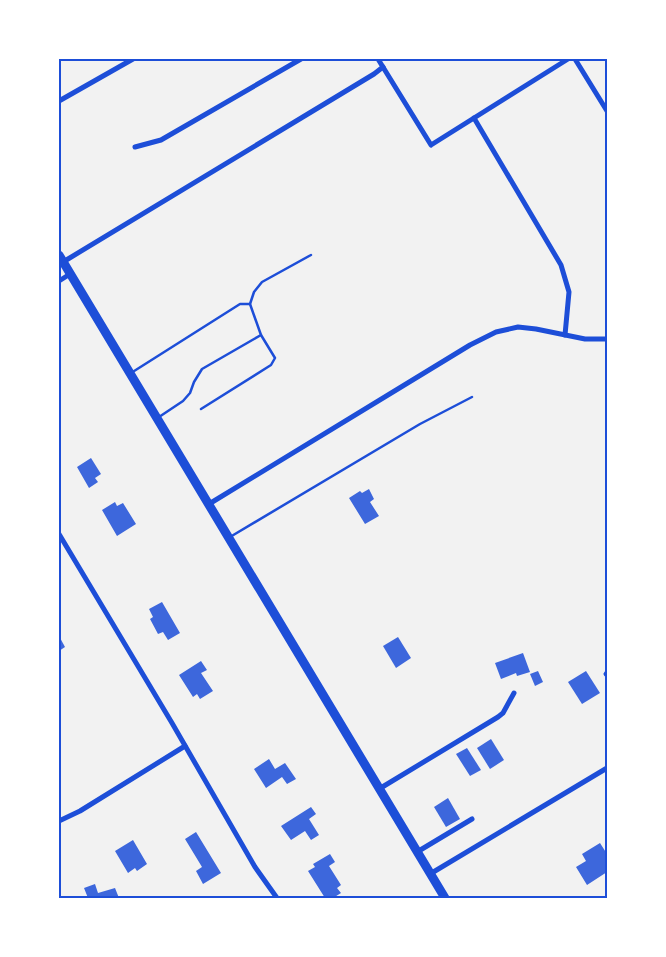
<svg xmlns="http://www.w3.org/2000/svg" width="666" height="957" font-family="'Alegreya Sans',sans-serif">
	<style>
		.building { fill: #3d67dc }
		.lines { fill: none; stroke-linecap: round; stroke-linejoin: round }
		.service { stroke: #1d4ed8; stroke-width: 2.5 }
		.minor { stroke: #1d4ed8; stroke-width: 5 }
		.primary { stroke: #1d4ed8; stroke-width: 9 }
		.neatline { fill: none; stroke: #1d4ed8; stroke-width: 2 }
	</style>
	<rect width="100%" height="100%" fill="#f2f2f2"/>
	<!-- building -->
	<g class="building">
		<path d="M91,458L101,474L95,478L98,482L89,488L77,467Z"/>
		<path d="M369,489L374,499L370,502L379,516L365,524L349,498L360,491L362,493Z"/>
		<path d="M115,502L117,506L123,503L136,524L117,536L102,510Z"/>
		<path d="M162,602L180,633L168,640L163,632L158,634L150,619L153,617L149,609Z"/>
		<path d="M59,636L65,647L59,651Z"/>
		<path d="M398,637L411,658L396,668L383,646Z"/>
		<path d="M523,653L530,672L517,676L516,673L501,679L495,663Z"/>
		<path d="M201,661L207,670L201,673L213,691L200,699L197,694L193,697L179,675Z"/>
		<path d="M538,671L543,682L535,686L530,674Z"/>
		<path d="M586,671L600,693L582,704L568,682Z"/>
		<path d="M491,739L504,760L490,769L477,748Z"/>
		<path d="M467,748L481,770L470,776L456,754Z"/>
		<path d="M269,759L275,769L285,763L296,779L287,784L282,777L266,788L254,769Z"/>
		<path d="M448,798L460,819L446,827L434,807Z"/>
		<path d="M311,807L316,814L309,819L319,835L311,840L305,831L291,840L281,826Z"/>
		<path d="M196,832L221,873L203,884L196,871L202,867L185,839Z"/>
		<path d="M133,840L147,864L137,871L135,868L128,873L115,851Z"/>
		<path d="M600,843L607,854V872L587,885L576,867L586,861L582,854Z"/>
		<path d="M330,854L335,862L329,866L341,885L337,888L341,893L333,898H325L308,871L315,867L313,864Z"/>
		<path d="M95,884L98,893L115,888L119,898H88L84,888Z"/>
	</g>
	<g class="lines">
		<!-- service -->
		<g class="service">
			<path d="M131,373L240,304H250"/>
			<path d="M201,409L271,365L275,358L261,335L250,304L254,292L262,282L311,255"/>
			<path d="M159,417L183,401L190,393L194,382L202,369L261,335"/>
			<path d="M230,537L420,424L472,397"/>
		</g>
		<!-- minor -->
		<g class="minor">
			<path d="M378,59L431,145L568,59"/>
			<path d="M575,59L607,111"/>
			<path d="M59,101L133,59"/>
			<path d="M474,118L561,265L569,292L565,335"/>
			<path d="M135,147L161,140L301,59"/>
			<path d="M63,262L374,74L383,67"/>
			<path d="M59,281L70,274"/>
			<path d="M209,504L470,345L496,332L518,327L536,329L585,339H607"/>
			<path d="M59,534L172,723L255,867L277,898"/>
			<path d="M606,674L607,673"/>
			<path d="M379,789L498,717L503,713L514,693"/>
			<path d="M59,821L80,811L185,746"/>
			<path d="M417,852L472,819"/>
			<path d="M430,874L607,768"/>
		</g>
		<!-- primary -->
		<path class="primary" d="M59,255L445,898"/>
	</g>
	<!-- border -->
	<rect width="666" height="957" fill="none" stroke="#ffffff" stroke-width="120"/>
	<rect x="60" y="60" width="546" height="837" class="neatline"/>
</svg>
